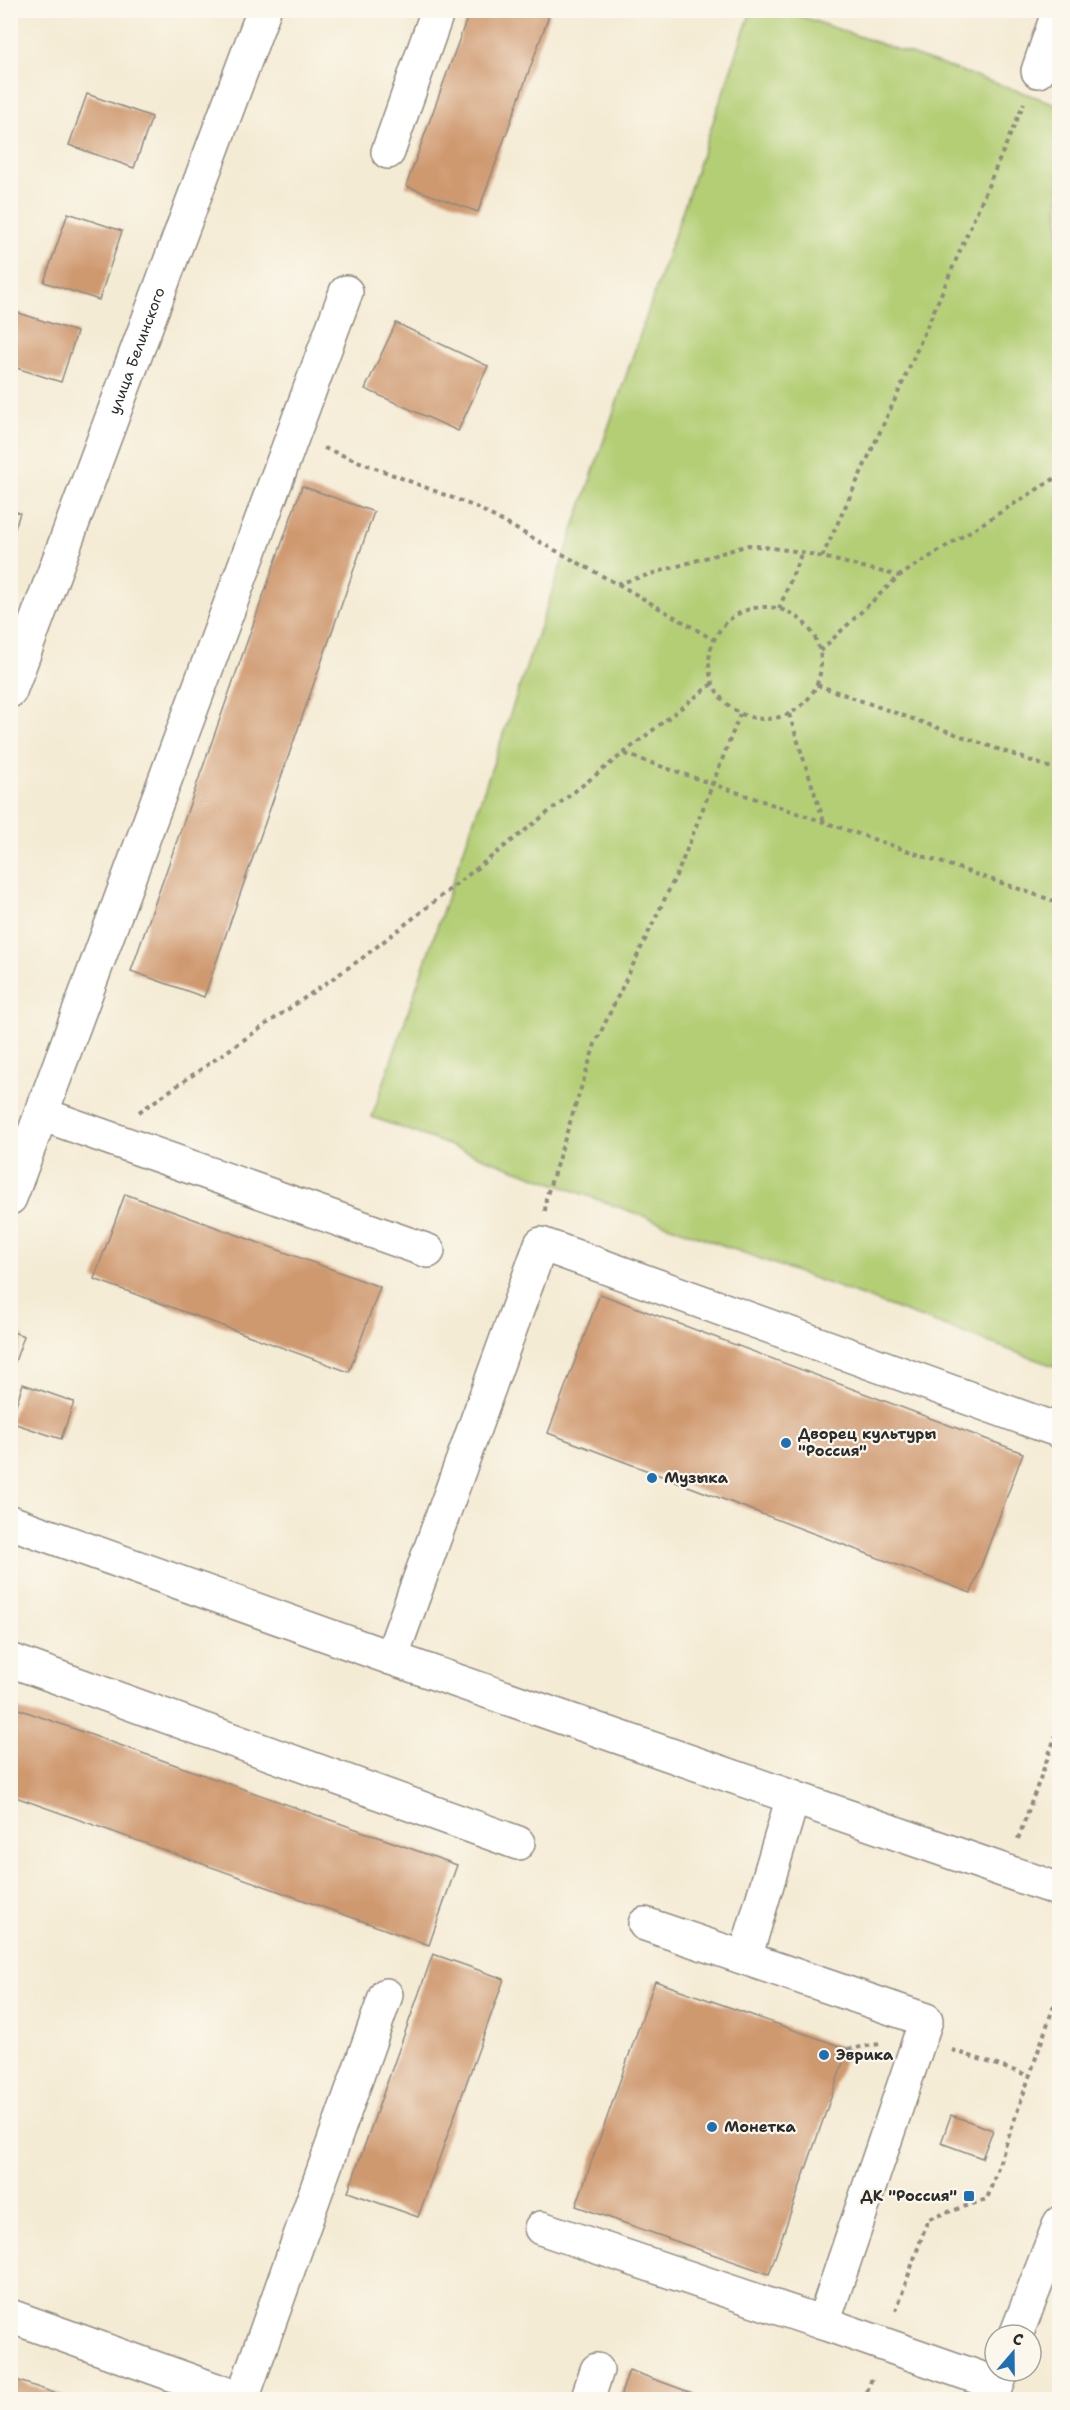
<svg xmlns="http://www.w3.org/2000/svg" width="1070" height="2410" font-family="'Shantell Sans',sans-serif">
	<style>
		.green { fill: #b3ce75; stroke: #6f7c50; stroke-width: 1.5 }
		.building { fill: #cf996f }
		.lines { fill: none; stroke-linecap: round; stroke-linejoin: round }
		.minor-casing { stroke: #908b80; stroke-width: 36 }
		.major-casing { stroke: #908b80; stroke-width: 36 }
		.path { stroke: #908b80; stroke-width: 4; stroke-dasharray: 4.5 4.5; stroke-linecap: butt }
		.minor { stroke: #fff; stroke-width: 33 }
		.major { stroke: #fff; stroke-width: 33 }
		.poi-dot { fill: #1f6fb2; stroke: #fbf7ec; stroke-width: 2 }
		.labels { text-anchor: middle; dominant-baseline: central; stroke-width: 4.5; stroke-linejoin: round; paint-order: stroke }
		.street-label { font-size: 15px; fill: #2b2b2b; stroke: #fbf7ec }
		.poi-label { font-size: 15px; font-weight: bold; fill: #2b2b2b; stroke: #fbf7ec; text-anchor: start }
	</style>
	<rect width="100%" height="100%" fill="#fbf7ec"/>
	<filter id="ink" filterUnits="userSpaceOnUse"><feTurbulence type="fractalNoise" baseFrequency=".0167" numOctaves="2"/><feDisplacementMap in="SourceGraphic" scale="12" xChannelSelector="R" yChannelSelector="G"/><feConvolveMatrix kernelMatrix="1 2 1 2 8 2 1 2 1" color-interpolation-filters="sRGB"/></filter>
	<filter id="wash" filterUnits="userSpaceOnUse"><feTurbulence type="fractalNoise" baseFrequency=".008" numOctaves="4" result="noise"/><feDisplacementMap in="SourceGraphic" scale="24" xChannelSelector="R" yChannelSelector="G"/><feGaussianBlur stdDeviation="1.35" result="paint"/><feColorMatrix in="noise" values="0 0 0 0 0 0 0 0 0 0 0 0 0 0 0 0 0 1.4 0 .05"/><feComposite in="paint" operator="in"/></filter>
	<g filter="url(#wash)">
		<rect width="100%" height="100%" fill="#f4ebd4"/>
		<!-- green -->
		<path class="green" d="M751,11H785L1059,105V1368L372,1117Z"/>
		<g id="blocks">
			<!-- building -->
			<g class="building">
				<path d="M470,10H551L478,212L406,186Z"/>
				<path d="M87,94L152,117L134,168L69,145Z"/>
				<path d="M68,213L122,231L99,300L44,282Z"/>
				<path d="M16,312L77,332L61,382L10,366V329Z"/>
				<path d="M396,323L488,366L458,431L365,389Z"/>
				<path d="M302,486L374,512L204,997L131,971Z"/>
				<path d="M10,510L20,513L11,540H10Z"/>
				<path d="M125,1194L380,1287L349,1372L94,1279Z"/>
				<path d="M600,1294L1023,1453L971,1593L548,1433Z"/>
				<path d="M10,1331L24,1336L11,1373H10Z"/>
				<path d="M23,1384L74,1402L61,1439L10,1422Z"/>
				<path d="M10,1706L457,1865L429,1945L10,1795Z"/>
				<path d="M433,1954L504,1979L418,2217L348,2192Z"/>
				<path d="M655,1981L848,2049L769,2274L576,2206Z"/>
				<path d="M951,2115L993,2130L982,2158L941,2143Z"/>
				<path d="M629,2370L695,2394L693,2400H619Z"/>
				<path d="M10,2378L72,2399V2400H10Z"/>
			</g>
		</g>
	</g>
	<g filter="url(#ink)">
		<use href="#blocks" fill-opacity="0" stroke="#908b80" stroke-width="1.5"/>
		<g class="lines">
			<!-- minor casing -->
			<g class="minor-casing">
				<g id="minor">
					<path d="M1038,71L1059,10"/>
					<path d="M388,152L438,10"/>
					<path id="s1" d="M10,691L264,10"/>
					<path d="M41,1114L428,1251"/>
					<path d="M10,1198L346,292"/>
					<path d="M391,1658L541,1244L1060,1431"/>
					<path d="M10,1660L518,1843"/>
					<path d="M645,1924L926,2020L823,2323L997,2384"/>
					<path d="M745,1958L793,1797"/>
					<path d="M541,2228L823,2323"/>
					<path d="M10,2316L244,2400"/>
					<path d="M242,2399L386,1995"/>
					<path d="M587,2400L597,2370"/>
				</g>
			</g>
			<!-- major casing -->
			<g class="major-casing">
				<g id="major">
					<path d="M10,1522L391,1658L1060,1890"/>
					<path d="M1016,2335L1060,2223"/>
					<path d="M992,2400L1002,2371"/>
				</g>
			</g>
			<!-- path -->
			<g class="path">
				<path d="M324,448L476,507L617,584L749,545L802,552L899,576"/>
				<path d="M822,557L903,382L1024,103"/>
				<path d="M618,584L714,640"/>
				<circle cx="765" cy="663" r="56"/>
				<path d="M779,609L802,552"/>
				<path d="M820,651L899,576L1060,475"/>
				<path d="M817,685L1060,771"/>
				<path d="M789,714L824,822"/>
				<path d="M625,754L1060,903"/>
				<path d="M139,1112L361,959L713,683"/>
				<path d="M545,1211L546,1198L595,1044L680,867L740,714"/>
				<path d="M1018,1839L1060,1724"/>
				<path d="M848,2049L880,2044"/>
				<path d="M952,2050L1030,2076"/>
				<path d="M896,2311L928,2219L987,2199L1060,1988"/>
				<path d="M864,2400L872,2378"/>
			</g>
			<!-- minor -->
			<use href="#minor" class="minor"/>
			<!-- major -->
			<use href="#major" class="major"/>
		</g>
	</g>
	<!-- markers -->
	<g class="poi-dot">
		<circle cx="786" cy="1443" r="6"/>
		<circle cx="652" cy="1478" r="6"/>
		<circle cx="824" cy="2055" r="6"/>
		<circle cx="712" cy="2127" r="6"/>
		<rect x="963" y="2190" width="12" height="12" rx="3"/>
	</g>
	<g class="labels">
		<!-- street labels -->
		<g class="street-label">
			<text stroke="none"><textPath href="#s1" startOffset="363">улица Белинского</textPath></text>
		</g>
		<!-- poi labels -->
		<g class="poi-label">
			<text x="798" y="1434">Дворец культуры<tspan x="798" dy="17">"Россия"</tspan></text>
			<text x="664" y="1478">Музыка</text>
			<text x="836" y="2055">Эврика</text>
			<text x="724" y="2127">Монетка</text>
			<text x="957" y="2196" text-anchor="end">ДК "Россия"</text>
		</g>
	</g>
	<!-- margin -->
	<rect width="1070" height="2410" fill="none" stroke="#fbf7ec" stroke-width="36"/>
	<!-- north arrow -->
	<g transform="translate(1013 2353) rotate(20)"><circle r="28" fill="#fbf7ec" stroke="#a8a59f" stroke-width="1.5"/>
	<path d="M0-4.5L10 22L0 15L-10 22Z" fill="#1f6fb2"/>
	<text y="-9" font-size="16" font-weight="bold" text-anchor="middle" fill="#2b2b2b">С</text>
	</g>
</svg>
